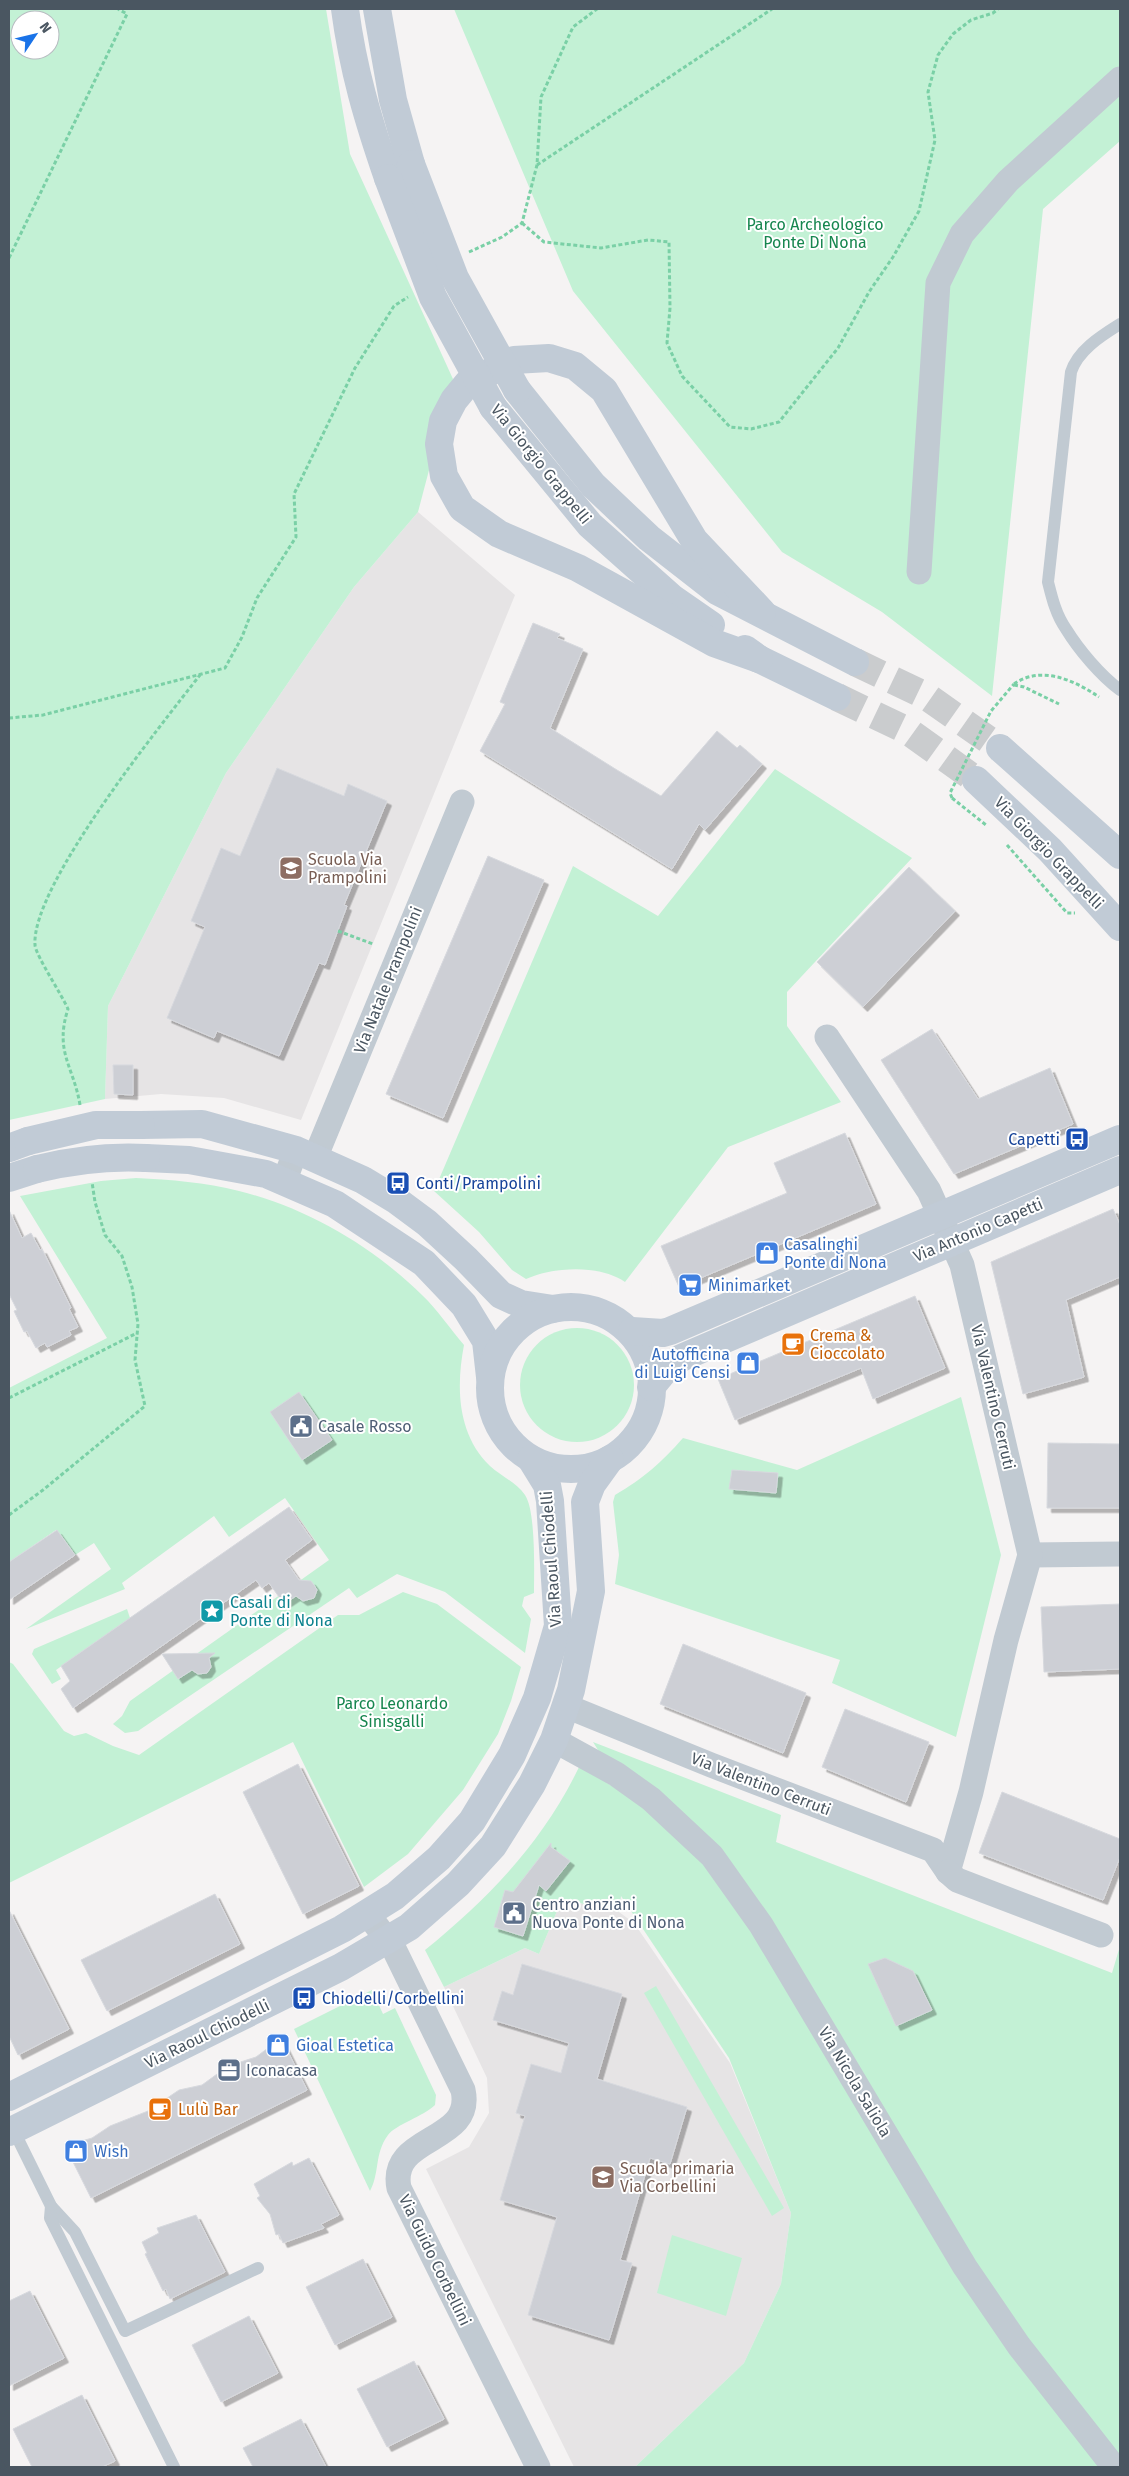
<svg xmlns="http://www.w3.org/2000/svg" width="1129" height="2476" font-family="'Fira Sans',sans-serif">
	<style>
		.education { fill: #e6e4e5 }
		.green { fill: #c3f1d5; fill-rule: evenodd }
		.building { fill: #cdcfd5; stroke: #d7d9de; filter: url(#shadow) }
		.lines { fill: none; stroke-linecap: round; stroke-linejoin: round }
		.secondary-tunnel { stroke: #caccce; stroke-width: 28; stroke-dasharray: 28 14; stroke-linecap: butt }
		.path { stroke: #7ad0a6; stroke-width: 3; stroke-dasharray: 4 2.5; stroke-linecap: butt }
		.lane { stroke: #c1cad2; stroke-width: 12 }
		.street { stroke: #c1cad2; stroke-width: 25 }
		.secondary { stroke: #c1cbd6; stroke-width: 28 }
		.path-bridge { stroke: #7ad0a6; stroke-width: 3; stroke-dasharray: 4 2.5; stroke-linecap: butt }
		.secondary-bridge { stroke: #c1cbd6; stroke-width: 28 }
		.labels { text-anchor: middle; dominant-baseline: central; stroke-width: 4; stroke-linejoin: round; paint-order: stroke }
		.park-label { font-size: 16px; fill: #17864f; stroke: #fff }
		.street-label { font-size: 16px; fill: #4a5661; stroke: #fff }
		.education-label { font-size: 16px; fill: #785e54; stroke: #fff; text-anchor: start }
		.transit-label { font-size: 16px; fill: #164399; stroke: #fff; text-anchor: start }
		.shop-label { font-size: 16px; fill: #366cbe; stroke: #fff; text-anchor: start }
		.food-label { font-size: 16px; fill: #c56008; stroke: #fff; text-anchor: start }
		.service-label { font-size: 16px; fill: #4e5e75; stroke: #fff; text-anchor: start }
		.culture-label { font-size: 16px; fill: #0d838f; stroke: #fff; text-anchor: start }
	</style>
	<defs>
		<filter id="shadow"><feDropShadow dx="4.5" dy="4.5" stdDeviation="0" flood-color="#0004"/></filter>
	</defs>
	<rect width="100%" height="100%" fill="#f5f3f3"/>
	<!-- education -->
	<g class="education">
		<path d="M418,512L515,595L301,1120L224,1098L161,1094L105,1099L108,1006L226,773L354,587Z"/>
		<path d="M562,1899L619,1912L634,1923L730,2063L791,2213L781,2284L744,2363L635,2467H574L426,2169L469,2147L489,2113L487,2078L444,1987L525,1948L539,1954Z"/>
	</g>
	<!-- green -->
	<g class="green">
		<path d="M9,9H326L350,154L453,379L418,512L354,587L226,773L108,1006L105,1099L9,1120ZM20,20H50V50H20Z"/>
		<path d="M454,9H1120V141L1043,209L992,696L882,612L782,552L573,291Z"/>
		<path d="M775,769L912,858L787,992V1026L841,1102L728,1147L625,1282C599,1264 553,1267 526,1279L512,1270L479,1232L434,1191L573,866L658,916Z"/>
		<path d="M136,1178C171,1180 205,1182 239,1191C307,1208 372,1246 422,1295C438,1310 450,1329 464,1345C456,1387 457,1434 490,1466C501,1476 517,1483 525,1495C536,1511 534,1572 534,1593L524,1597L522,1606L531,1619L525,1653L445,1592L397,1574L357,1598L349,1588L138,1731L125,1733L113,1724L122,1716L130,1701L329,1560L285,1498L229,1537L214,1516L122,1583L125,1589L26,1629L111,1569L94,1543L75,1555L56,1530L9,1562V1388L107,1338L20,1196L101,1181Z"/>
		<circle cx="577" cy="1385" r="57"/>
		<path d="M961,1397L1001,1555L956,1737L832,1683L840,1660L615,1584L619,1555L613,1502L615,1495C644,1478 661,1463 683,1438L797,1470Z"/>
		<path d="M403,1592L437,1604L521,1667L511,1701L498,1734L463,1790L408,1854L364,1887L293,1742L9,1883V1662L13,1664L64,1731L74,1736L86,1733L113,1746L139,1755L338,1615H359Z"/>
		<path d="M127,1609L130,1618L56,1670L61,1679L52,1684L32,1654L34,1649Z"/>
		<path d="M593,1742L781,1815L776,1842L1112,1973L1120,1946V2467H635L744,2363L781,2284L791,2213L729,2058L621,1896L619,1912L562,1899L539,1954L525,1948L444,1987L425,1950C489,1898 544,1841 580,1765L627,1796Z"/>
		<path d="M656,1986L784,2208L772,2216L644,1993Z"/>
		<path d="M372,1990L383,2014L395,2008L436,2095L435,2105C424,2116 395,2125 388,2135C374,2154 380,2173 370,2191L294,2029Z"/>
		<path d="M672,2235L742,2258L726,2316L657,2293Z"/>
	</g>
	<!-- building -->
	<g class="building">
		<path d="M533,623L560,634L557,638L583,649L550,728L617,770L661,796L717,731L737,748L740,745L762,764L705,830L699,824L672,869L480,751L505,704L500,702Z"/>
		<path d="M277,768L344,796L348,784L387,801L344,905L347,906L325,965L319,963L279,1056L217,1031L214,1038L167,1018L205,927L191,921L221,848L240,856Z"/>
		<path d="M488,856L544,880L443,1118L386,1094Z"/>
		<path d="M909,867L955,911L863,1007L817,962Z"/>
		<path d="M932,1029L978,1099L1050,1068L1073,1124L954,1174L881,1060Z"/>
		<path d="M113,1065H133V1095L114,1094Z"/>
		<path d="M845,1133L876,1204L679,1287L661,1246L787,1193L774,1163Z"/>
		<path d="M1113,1209L1120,1225V1277L1066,1300L1084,1377L1023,1394L991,1262Z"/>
		<path d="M9,1210L22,1238L31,1233L40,1250L42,1249L71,1308L69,1309L78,1327L69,1331L71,1335L47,1347L45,1343L36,1348L27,1331L24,1332L14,1311L17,1310L9,1294Z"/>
		<path d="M915,1296L945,1368L873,1399L861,1368L735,1420L718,1379Z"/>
		<path d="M299,1392L332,1440L302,1460L270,1412Z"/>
		<path d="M1048,1443L1120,1444V1508H1047Z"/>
		<path d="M732,1470L778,1473L776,1493L729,1489Z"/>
		<path d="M289,1507L312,1540L285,1560L299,1580L311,1581L314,1585L317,1590L314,1598L303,1601L296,1596L284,1604L269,1583L262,1588L256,1580L73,1708L61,1689L70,1681L61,1666Z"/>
		<path d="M57,1530L75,1555L9,1600V1562Z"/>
		<path d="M1120,1604V1669L1044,1672L1041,1607Z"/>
		<path d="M683,1644L806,1693L783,1753L660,1704Z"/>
		<path d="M215,1653L209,1658L211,1667L207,1673L198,1674L192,1670L178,1679L162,1654Z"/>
		<path d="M845,1709L929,1742L906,1802L822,1767Z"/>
		<path d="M298,1764L359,1886L303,1914L243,1792Z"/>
		<path d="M1002,1792L1120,1839V1857L1103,1900L979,1853Z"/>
		<path d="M551,1843V1847L570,1861L546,1891L539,1885L523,1936L494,1927L505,1890L513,1892Z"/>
		<path d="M215,1894L240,1944L107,2011L81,1960Z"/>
		<path d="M9,1910L69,2029L18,2055L9,2036Z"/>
		<path d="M885,1958L913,1971L932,2010L896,2026L868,1964Z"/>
		<path d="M522,1964L622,1994L597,2079L687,2107L670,2164L650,2158L620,2260L632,2263L609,2340L528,2315L557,2217L500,2200L525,2116L516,2113L531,2064L561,2073L569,2043L493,2020L502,1991L513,1995Z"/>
		<path d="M284,2044L307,2090L91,2198L68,2152L77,2147L75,2143L92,2138L110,2126L148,2111L179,2090L202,2085L228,2066L256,2057L272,2045L273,2049Z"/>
		<path d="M309,2158L339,2215L321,2224L324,2228L283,2243L279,2234L276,2235L270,2214L257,2198L260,2196L254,2184L292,2162L293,2166Z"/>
		<path d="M196,2215L225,2272L170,2299L166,2289L163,2291L145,2254L147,2253L142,2242L159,2233L157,2228Z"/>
		<path d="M363,2259L392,2317L335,2345L306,2287Z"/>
		<path d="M30,2291L64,2358L9,2386V2301Z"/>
		<path d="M249,2316L278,2373L221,2402L192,2345Z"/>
		<path d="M414,2361L444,2419L387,2447L357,2389Z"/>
		<path d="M82,2395L115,2461L102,2467H32L13,2429Z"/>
		<path d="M301,2419L326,2467H253L243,2448Z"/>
	</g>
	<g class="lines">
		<!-- secondary-tunnel -->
		<g class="secondary-tunnel">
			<path d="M855,662L926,696L1000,748"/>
			<path d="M837,697L908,731L976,780"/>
		</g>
		<!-- path -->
		<g class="path">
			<path d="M537,165L772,9"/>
			<path d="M522,223L544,242L601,248L648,240L669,242L670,308L667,343L682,376L730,427L751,429L779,422L838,348L869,292L893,257L919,211L935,140L928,92L938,55L953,34L971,20L993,13L998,9"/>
			<path d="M469,252L502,237L522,223L537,165L541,97L573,27L597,9"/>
			<path d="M9,258L127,14L118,9"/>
			<path d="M1014,684C1041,665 1074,680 1099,697"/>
			<path d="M1014,685L1024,687L1059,704"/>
			<path d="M9,718L43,715L225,668L242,637L257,598L296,537L294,494L355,368L394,306L408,297"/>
			<path d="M952,798L986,825"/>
			<path d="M1007,845L1067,913H1075"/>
			<path d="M338,931L373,944"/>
			<path d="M80,1105C74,1067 54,1052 68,1009C62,995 36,956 35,945C31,886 161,725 200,675"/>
			<path d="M9,1398L137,1333"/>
			<path d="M9,1515L43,1490L145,1406L135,1360L138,1324L132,1287L122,1256L105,1235L95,1202L92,1182"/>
		</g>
		<!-- lane -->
		<g class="lane">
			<path d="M1120,324C1101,336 1078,350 1071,372L1048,582C1052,598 1056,615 1066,629C1079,650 1100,675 1120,690"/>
			<path d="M12,2127L51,2206L75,2232L125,2331L258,2268"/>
			<path d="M51,2206L50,2218L174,2467"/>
		</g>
		<!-- street -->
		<g class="street">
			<path d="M919,572L938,283L962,234L1008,181L1120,79"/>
			<path d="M315,1158L462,802"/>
			<path d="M284,1182L296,1150"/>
			<path d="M1030,1555L1120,1554"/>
			<path d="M566,1706L711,1765L933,1850L948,1872L971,1792L1006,1640L1030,1555L962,1265L929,1191L827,1037"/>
			<path d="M554,1740L616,1774L651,1799L712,1856L761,1925L965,2267L1019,2346L1114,2467"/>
			<path d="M948,1872L957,1880L1101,1935"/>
			<path d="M367,1913L394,1949L463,2090C475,2144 388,2134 399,2188L538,2467"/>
		</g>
		<!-- secondary -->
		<g class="secondary">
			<path d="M345,9C353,70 368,120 388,178"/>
			<path d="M377,9L393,100L411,164"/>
			<path d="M517,390L593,485L649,538L717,591L855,662"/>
			<path d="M493,407L590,525L672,598L711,625"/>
			<path d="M745,649L759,659L837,697"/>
			<path d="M759,659L714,643L578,568L499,534L462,508L444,476L439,444L443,421L454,400L468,383L514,360L549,358L575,366L604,390L694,540L762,612"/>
			<path d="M1000,748L1120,855"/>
			<path d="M976,780L1050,850L1120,927"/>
			<path d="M141,1125L202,1124L296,1150L363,1180L396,1200L427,1223L466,1259L501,1295L521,1304L553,1309"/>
			<path d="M9,1148L28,1141"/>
			<path d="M146,1158L189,1160L266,1174L335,1204L424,1263L464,1305L486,1341L490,1377"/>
			<path d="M9,1178L37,1169"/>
			<circle cx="571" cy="1388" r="81"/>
			<path d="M632,1331L663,1333L670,1331L1120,1139"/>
			<path d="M651,1387L665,1370L681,1358L1120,1170"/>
			<path d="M9,2097L342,1929L395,1896L439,1858L472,1821L512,1755L537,1698L558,1626L550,1501L547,1485L531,1459"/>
			<path d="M9,2132L341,1967L409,1927L458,1884L493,1846L532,1784L554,1740L571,1690L591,1591L585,1502L592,1484L610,1459"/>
		</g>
		<!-- path-bridge -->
		<path class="path-bridge" d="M952,798L950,793L991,711L1014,684"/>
		<!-- secondary-bridge -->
		<g class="secondary-bridge">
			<path d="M411,164L455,278L517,390"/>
			<path d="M388,178L433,297L493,407"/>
			<path d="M28,1141L96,1125H141"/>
			<path d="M37,1169C74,1160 108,1156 146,1158"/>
		</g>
	</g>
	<!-- icons -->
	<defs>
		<g id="school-square" transform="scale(1.25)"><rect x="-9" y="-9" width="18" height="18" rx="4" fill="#8d6e63" stroke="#fff"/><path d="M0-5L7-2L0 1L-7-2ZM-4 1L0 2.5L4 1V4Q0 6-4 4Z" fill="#fff"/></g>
		<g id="bus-square" transform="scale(1.25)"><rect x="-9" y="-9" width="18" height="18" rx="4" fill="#1a4fb4" stroke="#fff"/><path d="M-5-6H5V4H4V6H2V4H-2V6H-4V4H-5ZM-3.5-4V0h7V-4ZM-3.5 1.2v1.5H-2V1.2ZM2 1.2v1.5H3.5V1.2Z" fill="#fff"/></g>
		<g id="shop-square" transform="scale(1.25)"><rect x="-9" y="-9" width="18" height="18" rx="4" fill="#3f7fe0" stroke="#fff"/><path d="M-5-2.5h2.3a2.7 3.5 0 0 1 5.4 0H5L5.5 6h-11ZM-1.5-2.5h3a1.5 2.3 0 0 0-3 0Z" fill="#fff"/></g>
		<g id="supermarket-square" transform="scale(1.25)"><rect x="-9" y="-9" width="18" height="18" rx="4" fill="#3f7fe0" stroke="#fff"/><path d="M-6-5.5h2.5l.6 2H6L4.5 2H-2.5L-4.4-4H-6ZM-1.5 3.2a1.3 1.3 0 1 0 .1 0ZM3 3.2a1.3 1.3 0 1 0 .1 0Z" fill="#fff"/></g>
		<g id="cafe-square" transform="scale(1.25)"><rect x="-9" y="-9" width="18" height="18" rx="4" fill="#e8710a" stroke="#fff"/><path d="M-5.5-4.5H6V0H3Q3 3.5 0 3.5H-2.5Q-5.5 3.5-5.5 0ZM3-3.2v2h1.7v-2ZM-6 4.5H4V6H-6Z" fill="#fff"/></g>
		<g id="civic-square" transform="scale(1.25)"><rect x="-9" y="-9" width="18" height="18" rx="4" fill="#5c6f8a" stroke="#fff"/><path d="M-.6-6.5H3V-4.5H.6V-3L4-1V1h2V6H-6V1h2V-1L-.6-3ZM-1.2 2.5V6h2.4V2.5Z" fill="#fff"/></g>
		<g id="sight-square" transform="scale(1.25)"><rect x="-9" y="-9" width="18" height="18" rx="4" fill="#0f9aa8" stroke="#fff"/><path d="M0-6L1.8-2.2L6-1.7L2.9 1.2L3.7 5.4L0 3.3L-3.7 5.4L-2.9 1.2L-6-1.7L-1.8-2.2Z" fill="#fff"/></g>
		<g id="office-square" transform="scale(1.25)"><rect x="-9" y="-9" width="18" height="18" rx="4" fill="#5c6f8a" stroke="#fff"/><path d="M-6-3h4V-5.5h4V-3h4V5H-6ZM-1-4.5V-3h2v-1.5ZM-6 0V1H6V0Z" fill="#fff"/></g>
	</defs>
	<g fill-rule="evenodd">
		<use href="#school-square" x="291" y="868"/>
		<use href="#bus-square" x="1077" y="1139"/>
		<use href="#bus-square" x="398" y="1183"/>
		<use href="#shop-square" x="767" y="1253"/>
		<use href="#supermarket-square" x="690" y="1285"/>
		<use href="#cafe-square" x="793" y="1344"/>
		<use href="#shop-square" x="748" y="1363"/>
		<use href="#civic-square" x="301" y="1426"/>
		<use href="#sight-square" x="212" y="1611"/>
		<use href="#civic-square" x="514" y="1913"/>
		<use href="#bus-square" x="304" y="1998"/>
		<use href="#shop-square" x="278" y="2045"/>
		<use href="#office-square" x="229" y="2070"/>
		<use href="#cafe-square" x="160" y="2109"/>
		<use href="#shop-square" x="76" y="2151"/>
		<use href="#school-square" x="603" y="2177"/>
	</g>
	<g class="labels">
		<!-- park labels -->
		<g class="park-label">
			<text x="815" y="224">Parco Archeologico<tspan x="815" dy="18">Ponte Di Nona</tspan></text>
			<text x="392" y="1703">Parco Leonardo<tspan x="392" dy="18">Sinisgalli</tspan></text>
		</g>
		<!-- street labels -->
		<g class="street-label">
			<text transform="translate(541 464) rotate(51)">Via Giorgio Grappelli</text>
			<text transform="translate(1049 853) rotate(46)">Via Giorgio Grappelli</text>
			<text transform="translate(388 980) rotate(-68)">Via Natale Prampolini</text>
			<text transform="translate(978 1230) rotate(-23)">Via Antonio Capetti</text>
			<text transform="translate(993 1397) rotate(77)">Via Valentino Cerruti</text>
			<text transform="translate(551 1559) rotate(-94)">Via Raoul Chiodelli</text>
			<text transform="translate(761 1784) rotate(21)">Via Valentino Cerruti</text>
			<text transform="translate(207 2034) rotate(-26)">Via Raoul Chiodelli</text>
			<text transform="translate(855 2082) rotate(59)">Via Nicola Saliola</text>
			<text transform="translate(435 2260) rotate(64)">Via Guido Corbellini</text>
		</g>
		<!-- education labels -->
		<g class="education-label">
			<text x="308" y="859">Scuola Via<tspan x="308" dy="18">Prampolini</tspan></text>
			<text x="620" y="2168">Scuola primaria<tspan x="620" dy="18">Via Corbellini</tspan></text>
		</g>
		<!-- transit labels -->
		<g class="transit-label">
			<text x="1060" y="1139" text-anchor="end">Capetti</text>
			<text x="416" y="1183">Conti/Prampolini</text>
			<text x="322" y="1998">Chiodelli/Corbellini</text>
		</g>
		<!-- shop labels -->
		<g class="shop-label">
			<text x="784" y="1244">Casalinghi<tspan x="784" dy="18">Ponte di Nona</tspan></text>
			<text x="708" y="1285">Minimarket</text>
			<text x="730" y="1354" text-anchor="end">Autofficina<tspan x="730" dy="18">di Luigi Censi</tspan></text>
			<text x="296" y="2045">Gioal Estetica</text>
			<text x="94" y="2151">Wish</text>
		</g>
		<!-- food labels -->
		<g class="food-label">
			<text x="810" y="1335">Crema &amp;<tspan x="810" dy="18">Cioccolato</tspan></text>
			<text x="178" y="2109">Lulù Bar</text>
		</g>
		<!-- service labels -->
		<g class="service-label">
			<text x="318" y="1426">Casale Rosso</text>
			<text x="532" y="1904">Centro anziani<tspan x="532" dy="18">Nuova Ponte di Nona</tspan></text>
			<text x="246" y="2070">Iconacasa</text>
		</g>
		<!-- culture labels -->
		<g class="culture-label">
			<text x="230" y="1602">Casali di<tspan x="230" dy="18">Ponte di Nona</tspan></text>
		</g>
	</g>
	<!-- border -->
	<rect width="1129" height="2476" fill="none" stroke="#4a5661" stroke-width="20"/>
	<!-- north arrow -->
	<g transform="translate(35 35) rotate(55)"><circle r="24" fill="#ffffff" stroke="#b7bbc0"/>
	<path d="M0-4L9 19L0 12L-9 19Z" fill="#1a73e8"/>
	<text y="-8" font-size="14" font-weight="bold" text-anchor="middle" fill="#4a5661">N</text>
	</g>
</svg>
